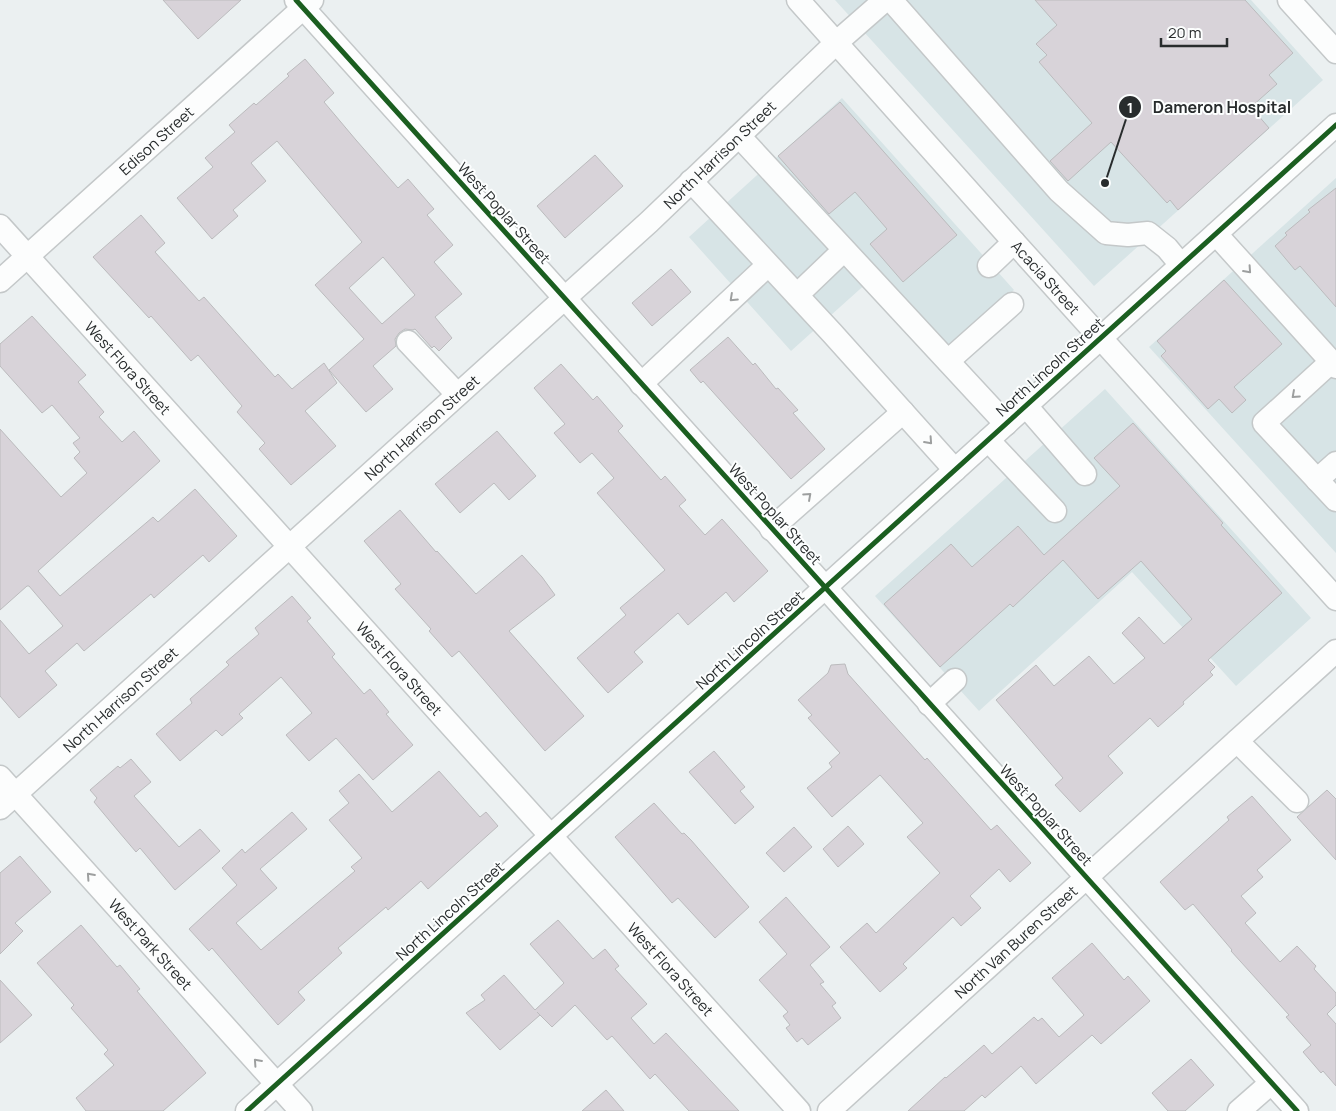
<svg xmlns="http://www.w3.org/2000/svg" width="1336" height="1111" font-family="Manrope,sans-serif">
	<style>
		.built { fill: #d7e4e6 }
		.building { fill: #d8d3d9; stroke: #bbbbbd; fill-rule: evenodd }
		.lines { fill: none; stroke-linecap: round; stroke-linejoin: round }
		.minor-casing { stroke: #c4c8c9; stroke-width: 25 }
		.minor { stroke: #fcfdfd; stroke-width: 22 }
		.cycleway-casing { stroke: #fcfefe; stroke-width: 8 }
		.cycleway { stroke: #1b5e20; stroke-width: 5 }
		.oneway { stroke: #9d9f9f }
		.labels { text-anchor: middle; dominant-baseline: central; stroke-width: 4; stroke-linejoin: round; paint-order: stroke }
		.street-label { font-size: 15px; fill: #282c2d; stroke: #fcfefe }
		.leader { fill: none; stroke: #282c2d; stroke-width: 2 }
		.callout-dot { fill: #282c2d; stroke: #fcfefe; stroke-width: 2 }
		.mark-label { font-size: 15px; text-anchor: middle; font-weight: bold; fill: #fff }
		.callout-label { font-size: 16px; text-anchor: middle; font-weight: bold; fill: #282c2d; stroke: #fcfefe; stroke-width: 4; stroke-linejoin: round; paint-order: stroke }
	</style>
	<rect width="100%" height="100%" fill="#ebf0f1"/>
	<!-- built -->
	<g class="built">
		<path d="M835,0H1251L1323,80L1094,286Z"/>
		<path d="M842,98L1014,290L938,357L869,281L791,351L689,237Z"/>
		<path d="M1336,178V553L1149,347Z"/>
		<path d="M1105,389L1311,618L1236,686L1132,572L979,711L875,596Z"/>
	</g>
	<!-- building -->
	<g class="building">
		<path d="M163,0H241L198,39Z"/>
		<path d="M1035,0H1245L1293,53L1269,75L1277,84L1251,107L1269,128L1178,210L1170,200L1167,203L1111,142L1068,181L1050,161L1092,123L1039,62L1047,55L1036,44L1057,25Z"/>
		<path d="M305,59L334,93L324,102L356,140L398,188L408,179L434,209L427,215L453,245L434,262L462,294L435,317L452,338L439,351L434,346L432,348L415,329L413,330L405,329L399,333L395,339L396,346L373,366L393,389L366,412L329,370L364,339L315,285L362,242L277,141L251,163L266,181L233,210L238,216L212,239L177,198L213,167L205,158L235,132L229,125L254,103L256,105L289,76L287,74ZM383,257L415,295L382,324L349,288Z"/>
		<path d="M840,102L957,235L903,282L870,244L887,229L855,192L829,214L778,156Z"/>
		<path d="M595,155L623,186L565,238L537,206Z"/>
		<path d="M1336,188V307L1300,266L1295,270L1275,246L1287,235L1285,233L1310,212L1308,210Z"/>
		<path d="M141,215L165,243L155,252L199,301L204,297L275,377L278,374L292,389L324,363L337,383L305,411L336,446L291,485L259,449L265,443L237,412L242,406L198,355L191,361L151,316L149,318L93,257Z"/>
		<path d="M671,269L691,292L652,326L632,303Z"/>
		<path d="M1224,280L1282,344L1234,387L1246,400L1232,413L1219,399L1208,409L1161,356L1166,351L1157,341Z"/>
		<path d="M32,316L86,375L78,382L104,412L99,417L122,442L134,431L160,461L38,571L60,596L153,517L158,522L195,489L237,536L209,562L203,555L154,598L151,594L84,651L77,643L45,671L57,685L19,718L0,696V620L29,654L63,626L29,586H27L0,610V429L61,497L87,473L74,458L80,452L73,443L80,438L52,405L42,413L0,366V344Z"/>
		<path d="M728,337L753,365L755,363L776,389L778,388L798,410L793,413L825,449L791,479L703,381L701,383L690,370Z"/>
		<path d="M561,364L593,400L597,396L623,426L618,431L661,480L665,476L686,500L679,506L705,535L722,519L768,571L734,602L726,592L688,625L678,613L634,652L643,662L608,693L577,658L626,615L620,608L665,570L597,493L614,478L592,453L580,463L554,433L565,424L534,388Z"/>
		<path d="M1133,423L1223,523L1221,525L1282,593L1208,660L1215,667L1210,672L1213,675L1183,702L1184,704L1158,727L1150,718L1108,756L1123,773L1080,812L1055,785L1063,778L996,700L1036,665L1054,686L1089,656L1114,684L1145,658L1122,633L1139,617L1164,644L1192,619L1141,561L1098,599L1063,560L1013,607L1010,604L940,667L884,604L951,544L972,567L1018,526L1044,555L1120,486L1094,458Z"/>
		<path d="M497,431L536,476L509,500L494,483L460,513L435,484Z"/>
		<path d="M400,510L436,552L437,551L476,594L522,555L542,577L555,595L509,631L584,716L545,751L459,651L452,657L429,631L431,629L395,589L401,584L364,541Z"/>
		<path d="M292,596L311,618L307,621L335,654L332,657L364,694L370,689L389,712L386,714L413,745L373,780L336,738L309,761L286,735L312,713L281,677L239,714L243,718L222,736L216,730L180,761L156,734L192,703L190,699L229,665L226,662L259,634L255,628Z"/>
		<path d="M845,664L848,674L925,760L927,758L991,830L997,825L1031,863L1010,882L999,869L970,896L981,908L961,926L953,917L903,964L907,968L880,992L840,947L867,923L876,933L940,873L907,837L923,823L880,775L832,817L807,788L832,767L829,763L840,753L808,718L812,715L798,700L828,673L831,665Z"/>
		<path d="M714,751L745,787L740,791L754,807L735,824L689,772Z"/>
		<path d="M131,759L151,782L134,796L179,847L200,829L220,851L175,890L140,848L136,852L119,832L94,802L97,798L90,790L118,766L120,768Z"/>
		<path d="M439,771L480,817L486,812L498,826L428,889L421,881L388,910L386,907L338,948L342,953L298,992L305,1000L278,1025L212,948L209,951L189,929L237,885L222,868L242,849L245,853L292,812L307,829L260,869L277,888L236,923L261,950L355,871L351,867L362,858L329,820L349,803L339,791L359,774L392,812Z"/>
		<path d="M1327,790L1336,799V860L1297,817Z"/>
		<path d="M1252,796L1291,840L1257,870L1263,877L1241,896L1256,913L1245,923L1280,962L1297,946L1316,966L1314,969L1336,993V1005L1327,1014L1336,1024V1086L1323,1071L1321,1073L1303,1052L1311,1045L1286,1017L1289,1015L1231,951L1232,950L1193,904L1185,910L1160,882L1229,820L1227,817Z"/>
		<path d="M654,803L682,834L684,833L691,840L749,907L715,938L678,898L672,903L615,837Z"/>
		<path d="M848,826L864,844L838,867L823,849Z"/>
		<path d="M794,827L812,847L784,872L766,853Z"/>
		<path d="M20,856L51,892L15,923L23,931L0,954V873Z"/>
		<path d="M786,897L830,947L810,965L824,982L820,984L836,1003L832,1006L841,1018L808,1045L802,1038L797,1042L786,1028L790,1025L783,1016L788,1012L759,980L787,954L759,922Z"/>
		<path d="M558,920L593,959L605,949L619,966L615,969L647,1004L631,1018L654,1044L666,1033L739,1111H689L655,1074L650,1079L612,1036L607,1040L575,1005L552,1027L537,1012L540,1015L500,1050L466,1013L485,1000L481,995L504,975L535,1010L564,983L530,944Z"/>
		<path d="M81,925L117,967L120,965L140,989L137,991L206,1073L163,1111H86L76,1098L114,1065L104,1054L108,1050L71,1008L74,1005L37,963Z"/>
		<path d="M1092,943L1124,980L1128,976L1150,1001L1101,1044L1092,1035L1036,1084L1021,1066L985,1098L982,1095L964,1111H908L945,1077L946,1078L984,1045L992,1054L1034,1017L1038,1021L1042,1018L1059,1037L1084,1015L1052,978Z"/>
		<path d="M0,980L32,1015L0,1043Z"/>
		<path d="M1191,1059L1214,1085L1185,1111H1168L1152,1093Z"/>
		<path d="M606,1090L624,1111H582Z"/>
	</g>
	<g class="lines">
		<!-- minor casing -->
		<g class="minor-casing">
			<g id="minor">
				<path d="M296,0L1297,1111"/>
				<path id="s1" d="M798,0L1014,242L1336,599"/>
				<path d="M891,0L1059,191L1106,233L1128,235L1148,233L1167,248L1181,265"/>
				<path d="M1289,0L1336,52"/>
				<path d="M739,136L1006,424"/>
				<path d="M691,181L832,333L955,470"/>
				<path id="s2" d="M0,226L799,1111"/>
				<path d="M1216,234L1336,367"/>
				<path d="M989,266L1014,242"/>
				<path id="s3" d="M0,281L312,0"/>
				<path d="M797,295L844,250"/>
				<path d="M408,342L457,394"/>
				<path d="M948,361L1012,304"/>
				<path d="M1331,362L1264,423L1336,500"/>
				<path d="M641,384L768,265"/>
				<path d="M1026,406L1085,474"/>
				<path d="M988,440L1055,511"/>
				<path d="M1317,480L1336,463"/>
				<path d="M771,529L903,412"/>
				<path d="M929,704L955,680"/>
				<path d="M1237,741L1297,801"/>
				<path id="s4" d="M0,777L301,1111"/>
				<path id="s5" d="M0,808L649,222L837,42L885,0"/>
				<path d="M247,1111L1336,125"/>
				<path id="s6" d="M829,1111L1336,651"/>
				<path d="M1239,1111L1271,1083"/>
			</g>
		</g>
		<!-- minor -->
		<use href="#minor" class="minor"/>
		<!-- cycleway casing -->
		<g class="cycleway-casing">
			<g id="cycleway">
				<path d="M296,0L1297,1111"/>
				<path d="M247,1111L1336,125"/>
			</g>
		</g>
		<!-- cycleway -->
		<use href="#cycleway" class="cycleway"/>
	</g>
	<!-- one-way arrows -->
	<defs><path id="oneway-chevron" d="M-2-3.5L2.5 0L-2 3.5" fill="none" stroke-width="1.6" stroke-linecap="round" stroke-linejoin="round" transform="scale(1.25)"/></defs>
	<g class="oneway">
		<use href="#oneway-chevron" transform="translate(1248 270) rotate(48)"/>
		<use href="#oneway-chevron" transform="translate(733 298) rotate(137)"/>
		<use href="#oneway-chevron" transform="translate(1295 395) rotate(138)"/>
		<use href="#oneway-chevron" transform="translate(929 441) rotate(48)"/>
		<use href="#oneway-chevron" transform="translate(808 496) rotate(-42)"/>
		<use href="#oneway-chevron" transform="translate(90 876) rotate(-132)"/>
		<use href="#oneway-chevron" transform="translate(257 1062) rotate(-132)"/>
	</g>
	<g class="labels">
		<!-- street labels -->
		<g class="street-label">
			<text stroke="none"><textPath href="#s3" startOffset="210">Edison Street</textPath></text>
			<text stroke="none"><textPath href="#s5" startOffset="972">North Harrison Street</textPath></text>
			<text transform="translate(504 213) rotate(48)">West Poplar Street</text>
			<text stroke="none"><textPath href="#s1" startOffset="372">Acacia Street</textPath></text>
			<text transform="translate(1050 367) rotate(-42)">North Lincoln Street</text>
			<text stroke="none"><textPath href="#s2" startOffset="191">West Flora Street</textPath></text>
			<text stroke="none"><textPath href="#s5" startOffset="568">North Harrison Street</textPath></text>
			<text transform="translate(775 514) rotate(48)">West Poplar Street</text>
			<text transform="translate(750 640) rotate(-42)">North Lincoln Street</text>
			<text stroke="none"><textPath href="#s2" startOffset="596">West Flora Street</textPath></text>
			<text stroke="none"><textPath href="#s5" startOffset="162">North Harrison Street</textPath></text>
			<text transform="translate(1046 815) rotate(48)">West Poplar Street</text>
			<text transform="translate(450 911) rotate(-42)">North Lincoln Street</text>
			<text stroke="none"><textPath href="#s6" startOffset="252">North Van Buren Street</textPath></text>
			<text stroke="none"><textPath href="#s4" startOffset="225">West Park Street</textPath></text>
			<text stroke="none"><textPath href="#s2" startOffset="1001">West Flora Street</textPath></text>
		</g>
	</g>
	<!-- callouts -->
	<path class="leader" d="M1105 183L1130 107"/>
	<g class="callout-dot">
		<circle cx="1105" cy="183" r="5"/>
		<circle cx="1130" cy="107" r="12"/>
	</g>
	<g class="mark-label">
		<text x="1130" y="113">1</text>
	</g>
	<g class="callout-label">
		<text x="1222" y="113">Dameron Hospital</text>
	</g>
	<!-- scale -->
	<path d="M1161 38v8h66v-8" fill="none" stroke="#282c2d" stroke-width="2.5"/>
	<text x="1168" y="38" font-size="15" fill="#282c2d" stroke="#fcfefe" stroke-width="4" paint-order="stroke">20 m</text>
</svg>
